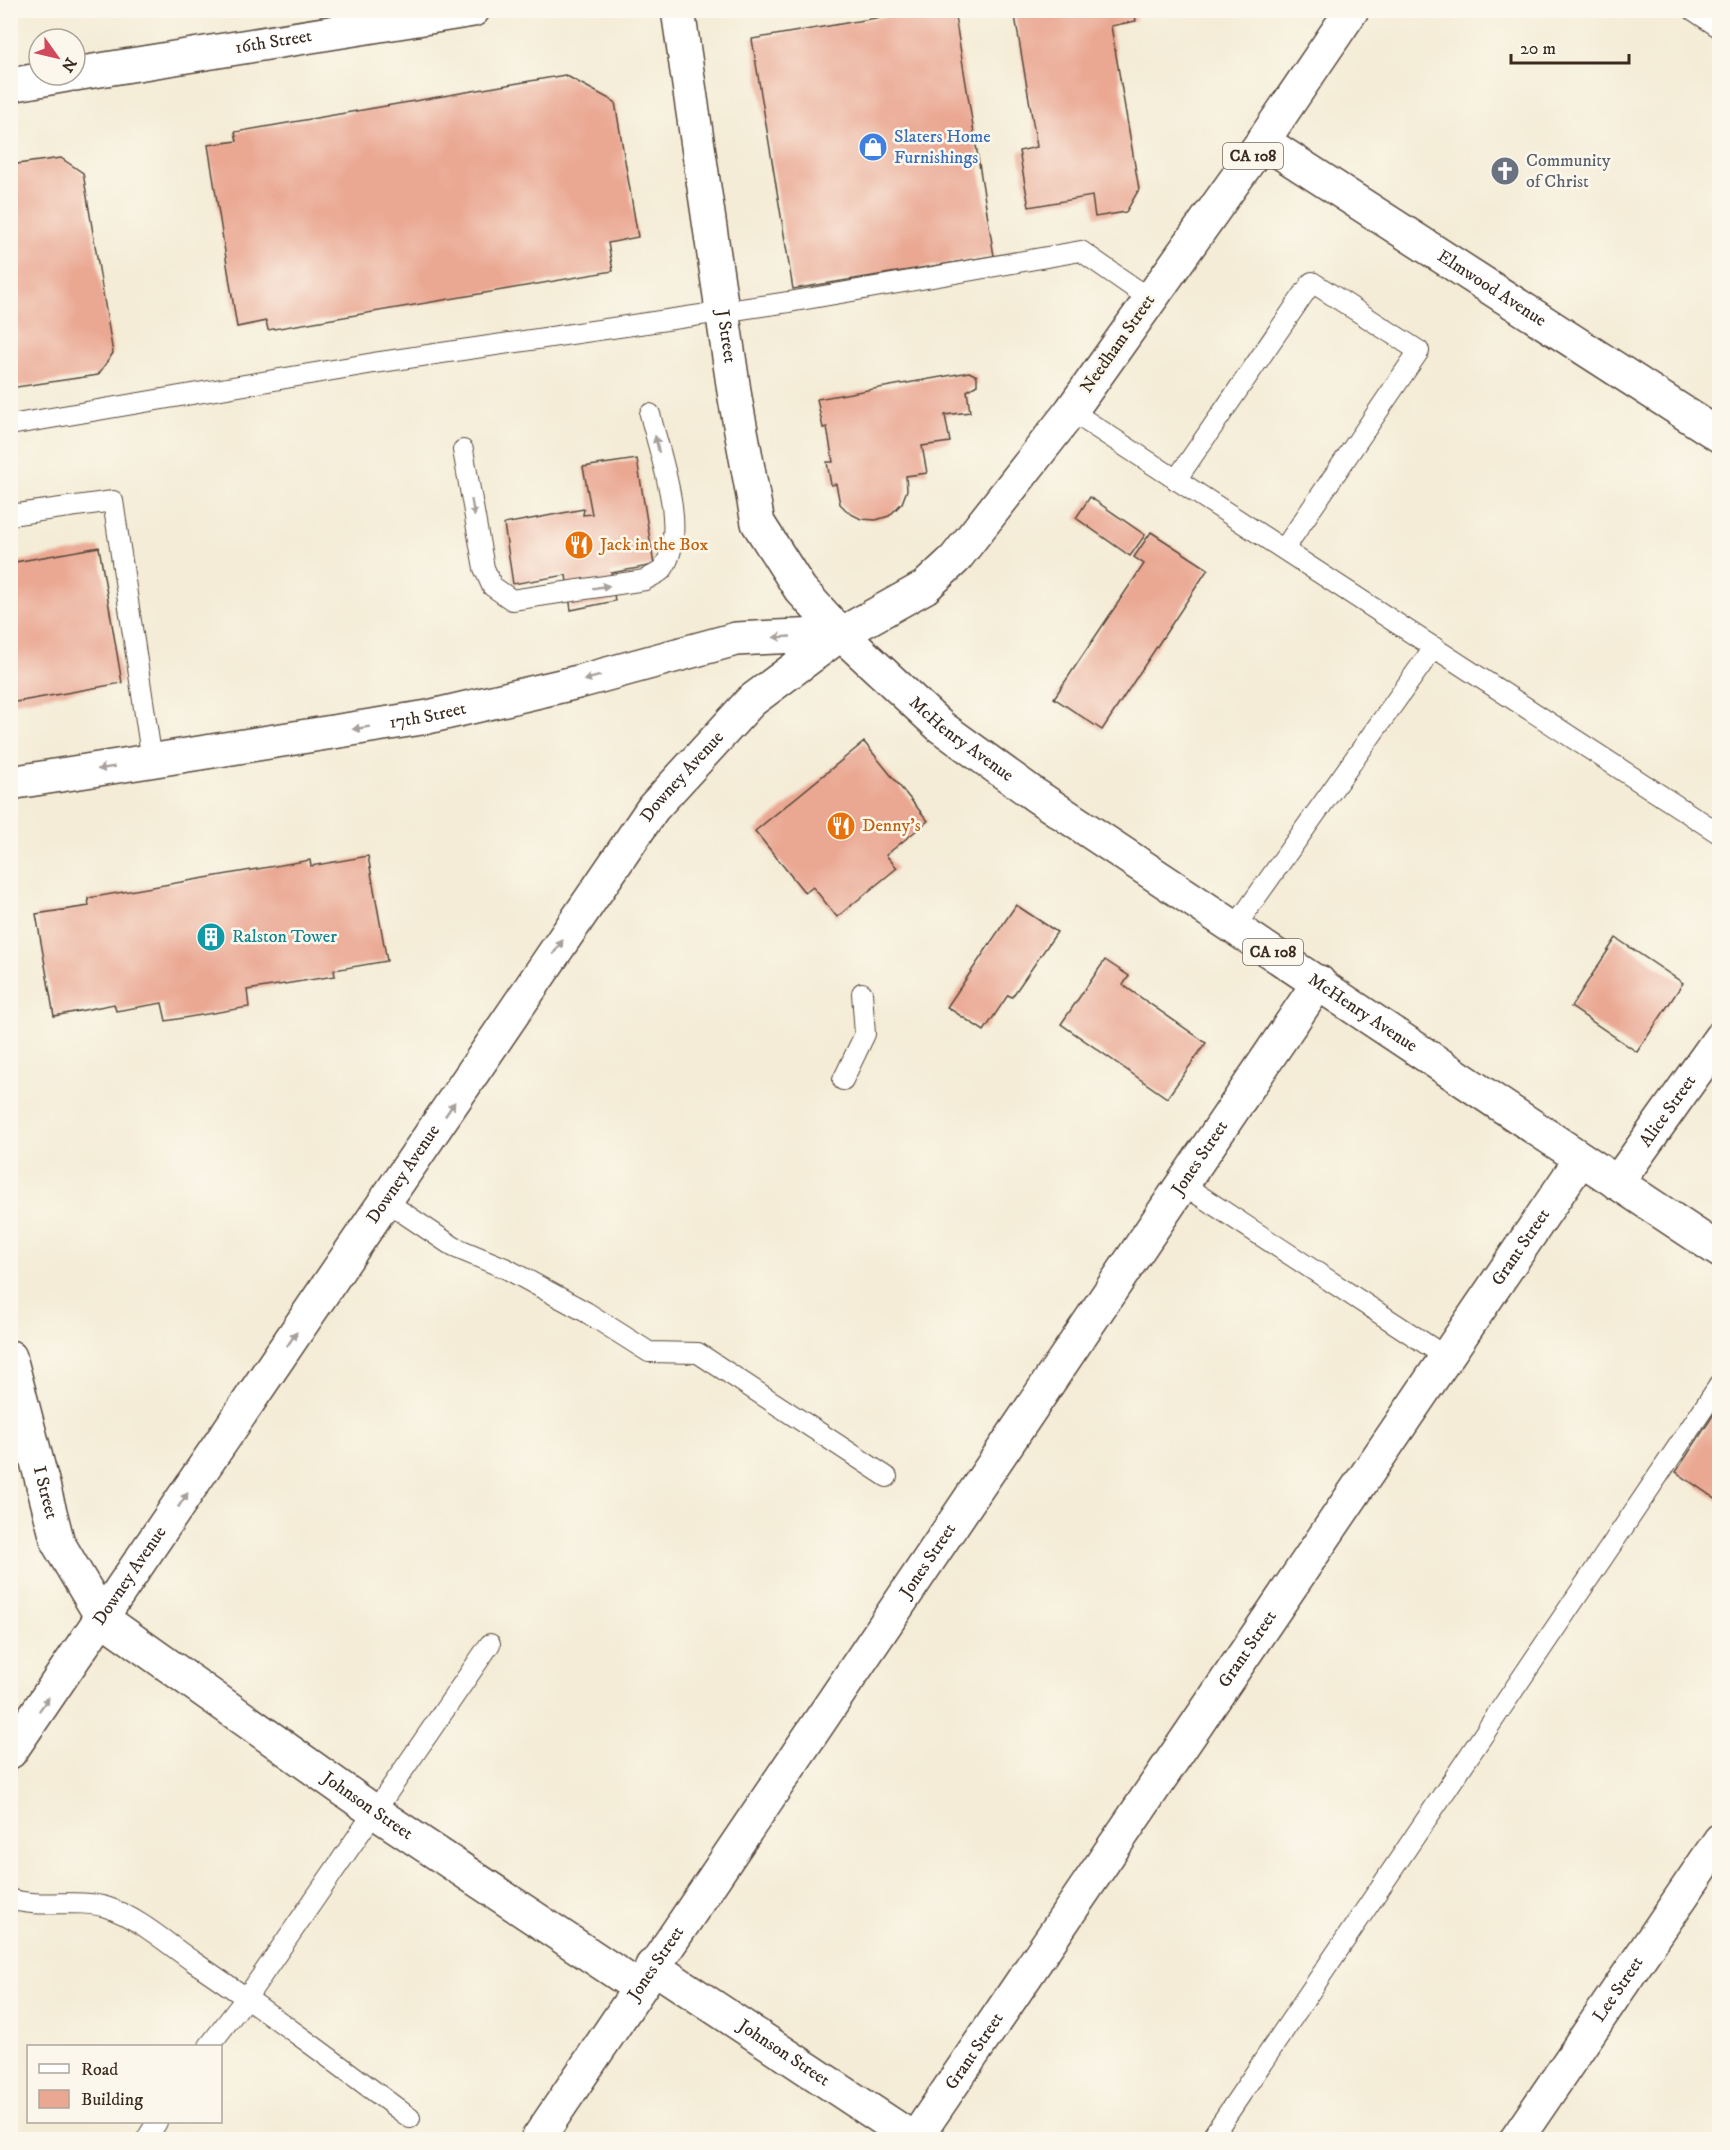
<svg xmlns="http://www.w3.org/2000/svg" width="1730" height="2150" font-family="'IM FELL DW Pica',serif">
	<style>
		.building { fill: #eaa893 }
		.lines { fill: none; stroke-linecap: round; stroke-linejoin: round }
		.lane-casing { stroke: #57473a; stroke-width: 22 }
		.street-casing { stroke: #57473a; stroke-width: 36 }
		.secondary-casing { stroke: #57473a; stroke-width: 36 }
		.primary-casing { stroke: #57473a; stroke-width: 36 }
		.lane { stroke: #fff; stroke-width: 20 }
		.street { stroke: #fff; stroke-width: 33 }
		.secondary { stroke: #fff; stroke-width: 33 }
		.primary { stroke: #fff; stroke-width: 33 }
		.oneway { fill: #a79f9a }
		.labels { text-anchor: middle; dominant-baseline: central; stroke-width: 5; stroke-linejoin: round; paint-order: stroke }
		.shield { fill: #fbf7ec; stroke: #75685c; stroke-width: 1.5 }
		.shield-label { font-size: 16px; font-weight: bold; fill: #3b2a1e }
		.street-label { font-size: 18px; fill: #3b2a1e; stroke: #fbf7ec }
		.shop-label { font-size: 18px; fill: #366cbe; stroke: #fbf7ec; text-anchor: start }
		.worship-label { font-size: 18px; fill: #5b616d; stroke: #fbf7ec; text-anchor: start }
		.food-label { font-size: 18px; fill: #c56008; stroke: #fbf7ec; text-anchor: start }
		.culture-label { font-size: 18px; fill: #0d838f; stroke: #fbf7ec; text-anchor: start }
	</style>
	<rect width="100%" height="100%" fill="#fbf7ec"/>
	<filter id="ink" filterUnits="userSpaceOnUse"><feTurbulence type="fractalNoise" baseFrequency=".0167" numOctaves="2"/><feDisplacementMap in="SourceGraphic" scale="12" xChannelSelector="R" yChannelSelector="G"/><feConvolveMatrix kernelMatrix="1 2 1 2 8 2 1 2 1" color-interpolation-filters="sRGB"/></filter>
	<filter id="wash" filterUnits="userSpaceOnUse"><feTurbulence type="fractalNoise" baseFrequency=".008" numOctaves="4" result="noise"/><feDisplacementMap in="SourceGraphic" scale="24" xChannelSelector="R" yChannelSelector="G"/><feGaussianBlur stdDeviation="1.35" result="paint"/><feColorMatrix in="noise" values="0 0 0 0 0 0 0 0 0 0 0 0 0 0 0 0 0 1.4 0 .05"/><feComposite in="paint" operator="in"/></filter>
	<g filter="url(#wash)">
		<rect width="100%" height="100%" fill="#f4ecd6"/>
		<g id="blocks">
			<!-- building -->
			<g class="building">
				<path d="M923,10H954L994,256L793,289L752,39Z"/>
				<path d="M1014,10H1134L1136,21L1111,26L1139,189L1126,212L1095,217L1092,196L1029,207L1019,151L1037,147Z"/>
				<path d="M565,75L615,102L638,237L608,243L613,271L268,330L266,321L237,327L208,145L237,141L235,132Z"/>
				<path d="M61,158L83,173L113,353L98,375L10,388V165Z"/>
				<path d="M969,372L977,376V385L967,391L970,412L945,415L950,442L922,446L927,473L906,476L907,490L902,503L889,516L876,520L861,519L849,513L840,504L836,484L831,485L827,462H833L827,427L823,428L817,399Z"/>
				<path d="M637,459L654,565L611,573L615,601L571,610L566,575L513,584L504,524L584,509L583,515L592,514L583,467Z"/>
				<path d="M1090,497L1145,535L1130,556L1076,518Z"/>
				<path d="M1151,532L1208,569L1102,730L1054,698L1144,564L1134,557Z"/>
				<path d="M99,547L122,683L10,703V563Z"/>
				<path d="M864,742L928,821L886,855L897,868L837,917L813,887L805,893L755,831Z"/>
				<path d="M368,856L387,961L334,970L335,976L247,990L249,1007L166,1021L162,1003L116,1011L114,1004L54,1016L36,914L89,906L88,898L310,860L311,866Z"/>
				<path d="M1016,905L1057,932L1012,997L1008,995L984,1031L947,1007Z"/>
				<path d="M1616,938L1683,983L1637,1052L1571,1007Z"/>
				<path d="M1105,960L1129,976L1123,985L1206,1043L1167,1098L1061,1024Z"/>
				<path d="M1714,1414L1720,1417V1502L1676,1472Z"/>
			</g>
		</g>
	</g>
	<g filter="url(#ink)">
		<use href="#blocks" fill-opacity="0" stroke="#57473a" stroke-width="1.5"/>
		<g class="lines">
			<!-- lane casing -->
			<g class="lane-casing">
				<g id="lane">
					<path d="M1693,10L1720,28"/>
					<path d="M1071,411L1720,834"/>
					<path d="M10,425L374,363L789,302L1081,251L1150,299"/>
					<path d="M463,450L484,568L492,586L512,600L645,580C651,576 661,573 664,567C688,529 660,456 650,414"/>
					<path d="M1176,480L1312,282L1419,351L1284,549"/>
					<path d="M10,515L113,501L152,761"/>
					<path d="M1235,927L1434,647"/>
					<path d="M843,1080L865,1034L862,993"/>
					<path d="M1182,1184L1446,1357"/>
					<path d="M387,1202L454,1247L507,1269L586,1312L649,1352L698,1353L887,1477"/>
					<path d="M10,1899C42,1909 75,1898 106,1907C137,1917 164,1941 191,1960C266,2010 338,2064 410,2118"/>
					<path d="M209,2046L247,1997L490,1644"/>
					<path d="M146,2140L157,2122"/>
					<path d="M1210,2140L1720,1384"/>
				</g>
			</g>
			<!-- street casing -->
			<g class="street-casing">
				<g id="street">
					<path id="s1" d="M678,10L735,398L758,523L800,589L841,634"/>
					<path id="s2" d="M75,74L473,10"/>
					<path d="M10,85L67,75"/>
					<path id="s3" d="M1263,141L1720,436"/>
					<path id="s4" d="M1617,1183L1720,1038"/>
					<path id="s5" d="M103,1619L375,1812L638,1987"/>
					<path id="s6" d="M652,1966L915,2140"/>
					<path id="s7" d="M915,2139L1581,1159"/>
					<path id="s8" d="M537,2140L1319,982"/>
					<path id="s9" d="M1516,2140L1720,1840"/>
				</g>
			</g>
			<!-- secondary casing -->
			<g class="secondary-casing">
				<g id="secondary">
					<path id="s10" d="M10,783L428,717L578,682L736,639L841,634"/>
					<path id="s11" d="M10,1357L58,1543L103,1619"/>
					<path id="s12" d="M10,1752L653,808L751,701L841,634"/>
				</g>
			</g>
			<!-- primary casing -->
			<g class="primary-casing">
				<g id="primary">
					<path id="s13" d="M1352,10L1263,141L1071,411L955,559L925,587L841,634L941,727L1035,795L1720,1251"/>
				</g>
			</g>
			<!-- lane -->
			<use href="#lane" class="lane"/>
			<!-- street -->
			<use href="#street" class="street"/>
			<!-- secondary -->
			<use href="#secondary" class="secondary"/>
			<!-- primary -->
			<use href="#primary" class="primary"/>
		</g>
		<!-- one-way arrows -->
		<defs><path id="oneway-solid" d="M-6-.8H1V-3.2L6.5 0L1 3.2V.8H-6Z" transform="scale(1.5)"/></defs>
		<g class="oneway">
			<use href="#oneway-solid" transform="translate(657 444) rotate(-103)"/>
			<use href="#oneway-solid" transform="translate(473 508) rotate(80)"/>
			<use href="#oneway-solid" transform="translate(601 587) rotate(-9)"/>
			<use href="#oneway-solid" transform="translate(782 637) rotate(177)"/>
			<use href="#oneway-solid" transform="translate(592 678) rotate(165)"/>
			<use href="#oneway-solid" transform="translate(361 728) rotate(171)"/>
			<use href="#oneway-solid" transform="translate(106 768) rotate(171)"/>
			<use href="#oneway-solid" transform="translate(558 947) rotate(-56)"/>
			<use href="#oneway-solid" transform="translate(450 1109) rotate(-56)"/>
			<use href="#oneway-solid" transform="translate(292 1339) rotate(-55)"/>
			<use href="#oneway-solid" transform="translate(183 1500) rotate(-56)"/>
			<use href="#oneway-solid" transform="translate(44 1704) rotate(-55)"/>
		</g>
	</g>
	<!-- icons -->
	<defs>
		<g id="shop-disc" transform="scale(1.5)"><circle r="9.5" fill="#3f7fe0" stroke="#fbf7ec"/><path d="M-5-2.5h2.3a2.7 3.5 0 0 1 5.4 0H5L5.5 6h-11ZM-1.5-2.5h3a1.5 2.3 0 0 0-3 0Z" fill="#fff"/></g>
		<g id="church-disc" transform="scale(1.5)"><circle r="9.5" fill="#6b7280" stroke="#fbf7ec"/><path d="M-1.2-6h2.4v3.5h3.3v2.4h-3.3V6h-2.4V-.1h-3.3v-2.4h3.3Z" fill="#fff"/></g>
		<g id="restaurant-disc" transform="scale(1.5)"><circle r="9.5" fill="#e8710a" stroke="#fbf7ec"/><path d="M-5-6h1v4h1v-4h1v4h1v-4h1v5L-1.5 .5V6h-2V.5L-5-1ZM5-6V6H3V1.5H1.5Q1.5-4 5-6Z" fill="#fff"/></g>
		<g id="building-disc" transform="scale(1.5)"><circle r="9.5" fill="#0f9aa8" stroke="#fbf7ec"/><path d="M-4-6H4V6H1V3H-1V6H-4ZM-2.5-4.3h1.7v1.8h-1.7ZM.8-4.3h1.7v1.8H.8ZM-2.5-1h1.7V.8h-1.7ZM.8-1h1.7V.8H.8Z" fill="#fff"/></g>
	</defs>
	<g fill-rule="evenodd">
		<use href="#shop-disc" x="873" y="147"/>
		<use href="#church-disc" x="1505" y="171"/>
		<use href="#restaurant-disc" x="579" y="545"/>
		<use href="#restaurant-disc" x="841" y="826"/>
		<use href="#building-disc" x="211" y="937"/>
	</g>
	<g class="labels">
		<!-- shield labels -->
		<g class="shield">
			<rect x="1223" y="143" width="60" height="26" rx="4.5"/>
			<rect x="1243" y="939" width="60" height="26" rx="4.5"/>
		</g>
		<g class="shield-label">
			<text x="1253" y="156">CA 108</text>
			<text x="1273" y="952">CA 108</text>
		</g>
		<!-- street labels -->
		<g class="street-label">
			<text stroke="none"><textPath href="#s2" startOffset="201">16th Street</textPath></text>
			<text stroke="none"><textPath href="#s3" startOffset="272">Elmwood Avenue</textPath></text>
			<text stroke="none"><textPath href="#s1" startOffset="330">J Street</textPath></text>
			<text transform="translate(1118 344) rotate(-55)">Needham Street</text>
			<text stroke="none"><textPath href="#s10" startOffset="423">17th Street</textPath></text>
			<text stroke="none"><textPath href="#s13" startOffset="975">McHenry Avenue</textPath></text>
			<text stroke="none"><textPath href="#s12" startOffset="1185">Downey Avenue</textPath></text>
			<text stroke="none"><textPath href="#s13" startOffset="1461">McHenry Avenue</textPath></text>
			<text stroke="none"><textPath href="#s4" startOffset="88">Alice Street</textPath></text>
			<text stroke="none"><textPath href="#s8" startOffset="1185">Jones Street</textPath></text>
			<text stroke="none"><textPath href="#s12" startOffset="699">Downey Avenue</textPath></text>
			<text stroke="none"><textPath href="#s7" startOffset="1078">Grant Street</textPath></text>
			<text stroke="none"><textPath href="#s11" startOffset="140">I Street</textPath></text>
			<text stroke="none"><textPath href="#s8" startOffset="699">Jones Street</textPath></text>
			<text stroke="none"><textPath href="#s12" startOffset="213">Downey Avenue</textPath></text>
			<text stroke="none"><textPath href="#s7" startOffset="592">Grant Street</textPath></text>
			<text stroke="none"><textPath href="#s5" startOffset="324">Johnson Street</textPath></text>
			<text stroke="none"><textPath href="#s8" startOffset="213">Jones Street</textPath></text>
			<text stroke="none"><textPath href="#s9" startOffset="182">Lee Street</textPath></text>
			<text stroke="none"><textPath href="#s7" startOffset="106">Grant Street</textPath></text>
			<text stroke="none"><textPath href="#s6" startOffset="158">Johnson Street</textPath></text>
		</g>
		<!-- shop labels -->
		<g class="shop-label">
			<text x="894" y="137">Slaters Home<tspan x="894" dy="21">Furnishings</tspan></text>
		</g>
		<!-- worship labels -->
		<g class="worship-label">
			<text x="1526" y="161">Community<tspan x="1526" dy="21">of Christ</tspan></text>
		</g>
		<!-- food labels -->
		<g class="food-label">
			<text x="600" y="545">Jack in the Box</text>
			<text x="862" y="826">Denny's</text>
		</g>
		<!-- culture labels -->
		<g class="culture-label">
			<text x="232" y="937">Ralston Tower</text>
		</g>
	</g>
	<!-- margin -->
	<rect width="1730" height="2150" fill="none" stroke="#fbf7ec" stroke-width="36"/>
	<!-- legend -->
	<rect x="27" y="2045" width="195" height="78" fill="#fbf7ec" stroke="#aea59a" stroke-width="1.5"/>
	<rect x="39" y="2064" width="30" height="9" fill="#ffffff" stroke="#aea59a" stroke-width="1.5"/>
	<text x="81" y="2075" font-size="18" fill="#3b2a1e">Road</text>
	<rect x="39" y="2090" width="30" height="18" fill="#eaa893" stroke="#aea59a" stroke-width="1.5"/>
	<text x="81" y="2105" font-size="18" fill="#3b2a1e">Building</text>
	<!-- north arrow -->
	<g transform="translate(57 57) rotate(124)"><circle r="28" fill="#fbf7ec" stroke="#aea59a" stroke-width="1.5"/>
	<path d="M0-4.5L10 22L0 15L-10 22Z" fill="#d1495b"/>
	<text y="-9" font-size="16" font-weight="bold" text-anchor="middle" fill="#3b2a1e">N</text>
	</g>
	<!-- scale -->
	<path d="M1511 54v9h118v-9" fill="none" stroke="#3b2a1e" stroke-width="3"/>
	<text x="1520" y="54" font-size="18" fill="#3b2a1e" stroke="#fbf7ec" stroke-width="4.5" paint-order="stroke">20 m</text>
</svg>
